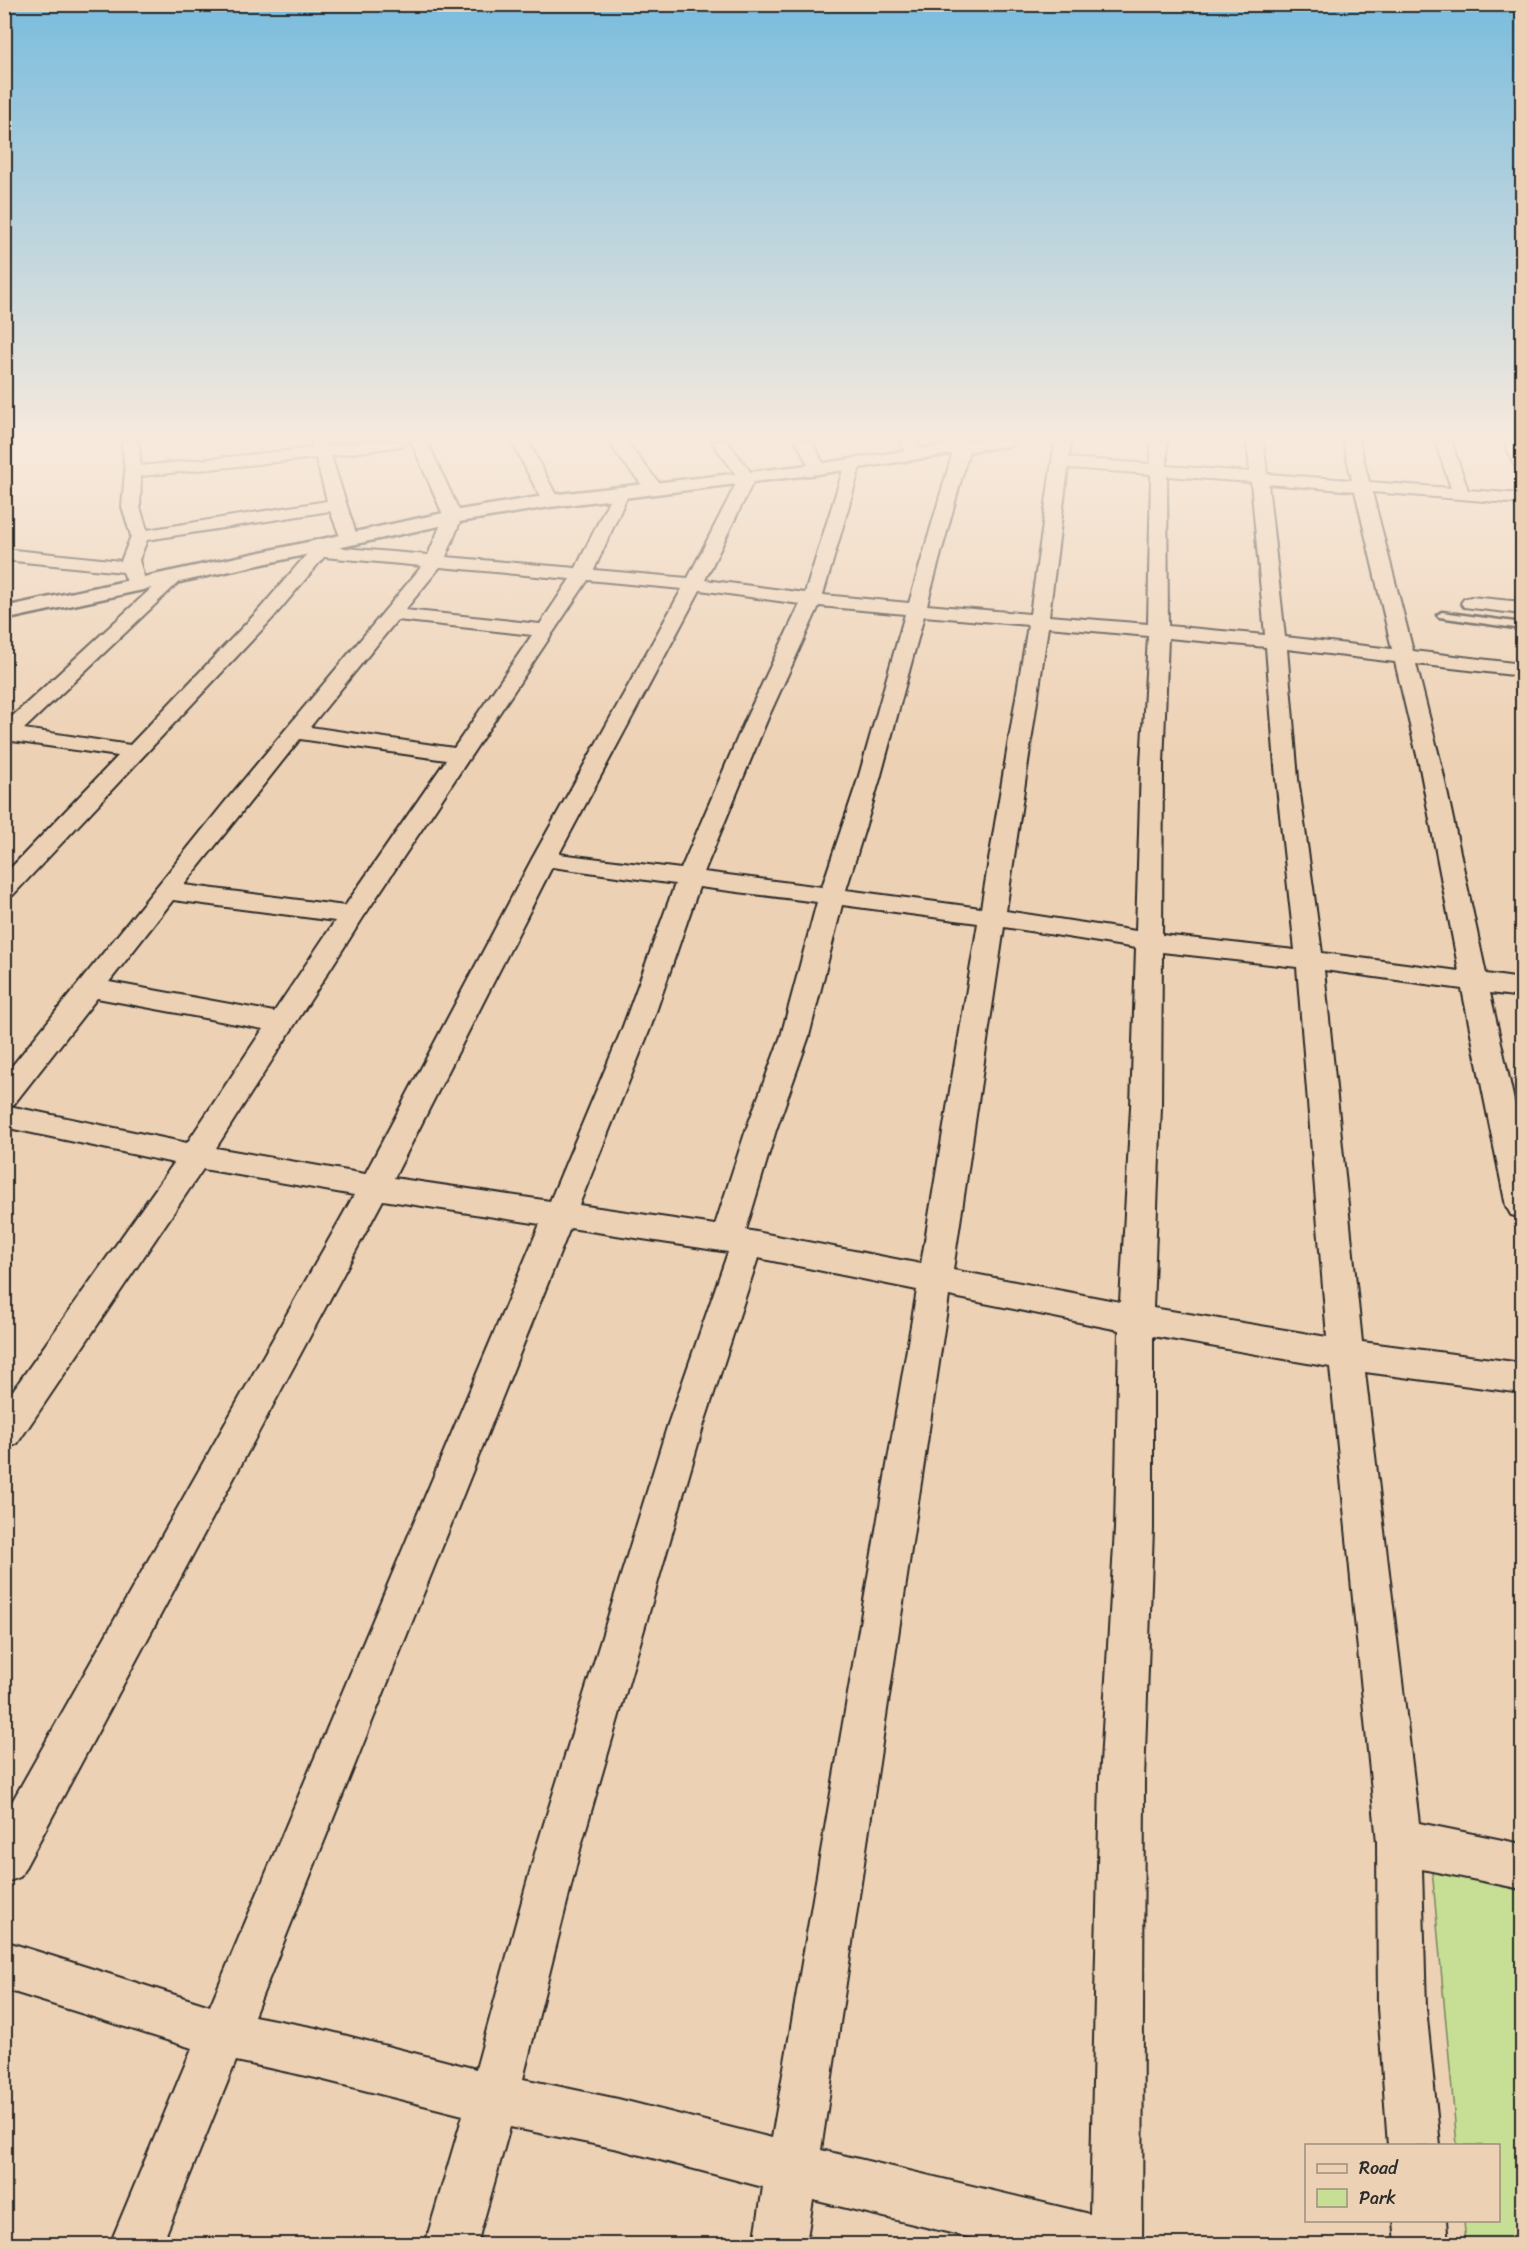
<svg xmlns="http://www.w3.org/2000/svg" width="1527" height="2249" font-family="Sriracha,sans-serif">
	<style>
		.green { fill: #c7df95; stroke: #798560; stroke-width: 1.5 }
		.lines { fill: none; stroke-linecap: round; stroke-linejoin: round }
		.lane-casing { stroke: #2b2b2b; stroke-width: 5 }
		.street-casing { stroke: #2b2b2b; stroke-width: 4 }
		.secondary-casing { stroke: #2b2b2b; stroke-width: 5 }
		.lane { fill: #edd1b4; fill-rule: evenodd }
		.street { fill: #edd1b4; fill-rule: evenodd }
		.secondary { fill: #edd1b4; fill-rule: evenodd }
	</style>
	<rect width="100%" height="100%" fill="#edd1b4"/>
	<filter id="ink" filterUnits="userSpaceOnUse"><feTurbulence type="fractalNoise" baseFrequency=".0167" numOctaves="2"/><feDisplacementMap in="SourceGraphic" scale="12" xChannelSelector="R" yChannelSelector="G"/><feConvolveMatrix kernelMatrix="1 2 1 2 8 2 1 2 1" color-interpolation-filters="sRGB"/></filter>
	<g filter="url(#ink)">
		<!-- green -->
		<path class="green" d="M1432,1869L1522,1891V2244H1466L1464,2221L1498,2220V2146L1457,2145Z"/>
		<g class="lines">
			<!-- lane casing -->
			<g class="lane-casing">
				<path id="lane" d="M1442,612L1522,623V629L1439,617L1437,615Z"/>
			</g>
			<!-- street casing -->
			<g class="street-casing">
				<g id="street">
					<path d="M122,441H138L141,466L313,448L311,441H327L328,446L368,441H409L401,446L331,456L358,540L355,544H343L330,511L147,540L139,560L146,585L144,589H130L123,572L4,560V549L121,561L131,536L122,507L125,472ZM316,458L327,501L147,530L140,507L141,476Z"/>
					<path d="M411,441H427L462,517L446,557L576,568L613,492L615,488H627L629,492L594,570L688,578L739,478L711,441H727L755,478L705,580L805,593L845,464L847,461H859L861,464L823,595L909,603L954,448L947,441H964L970,447L927,605L1030,614L1055,441H1071L1069,458L1151,464V441H1167V466L1250,472L1247,441H1263L1267,474L1352,480L1343,441H1359L1369,482L1451,488L1435,441H1451L1468,490L1522,494V504L1372,492L1413,651L1522,664V676L1416,664L1442,768L1486,974L1522,979V997L1490,993L1522,1137V1218L1511,1215L1506,1206L1462,989L1324,970L1362,1342L1522,1363V1393L1365,1372L1419,1823L1522,1844V1889L1422,1869L1426,2008L1440,2146H1388L1378,2008L1377,1842L1330,1367L1153,1336V1529L1144,1779L1142,2244H997L813,2200L806,2244H754L763,2187L618,2149L510,2127L477,2244H425L463,2115L316,2078L236,2061L162,2244H110L192,2048L4,1989V1941L210,2006L540,1224L383,1200L20,1877L4,1883V1816L354,1195L203,1169L17,1444L4,1449V1403L174,1163L4,1127V1076L225,802L422,566L324,557L272,619L13,895L4,898V875L118,756L12,741L4,742V724L168,573H182L184,577L24,729L130,745L258,611L318,541H330L332,547L428,555L444,517ZM1068,468L1151,474L1148,624L1049,616ZM1167,476L1251,482L1265,635L1168,626ZM1268,484L1355,491L1392,649L1285,637ZM440,567L570,579L540,624L405,610ZM588,580L682,589L532,859L365,1174L216,1148L364,916ZM700,590L800,604L746,718L681,869L559,854ZM819,606L905,614L858,779L822,887L704,872L768,718ZM924,616L1028,625L981,908L846,890L880,779ZM397,620L532,635L454,748L310,727ZM1048,627L1148,636L1141,765L1136,931L1006,911ZM1168,638L1266,647L1276,779L1295,950L1162,935L1163,765ZM1287,649L1395,662L1420,768L1459,971L1322,953L1298,779ZM300,739L446,760L345,906L184,885ZM552,867L675,884L622,1029L550,1201L394,1178ZM699,887L817,902L781,1036L746,1130L715,1225L579,1205L650,1029ZM173,900L335,921L274,1012L109,982ZM842,905L978,923L921,1264L746,1230L776,1130L809,1036ZM1004,927L1136,948L1131,1107L1120,1302L953,1270ZM1162,952L1297,967L1327,1337L1153,1308L1161,1107ZM97,998L263,1029L187,1143L9,1106L14,1104ZM570,1228L728,1252L667,1427L537,1846L476,2069L316,2028L254,2016ZM758,1258L917,1290L772,2138L618,2099L523,2079L581,1846L703,1427ZM949,1296L1119,1330L1115,1529L1100,1779L1090,2214L821,2150Z"/>
					<path d="M512,441H528L559,501L556,505H544Z"/>
					<path d="M609,441H625L660,484L662,488L660,492H648L619,457Z"/>
					<path d="M796,441H812L826,469L824,472H812Z"/>
					<path d="M899,441H915L925,454L923,457H911Z"/>
					<path d="M1504,441H1520L1522,447V470L1516,468L1514,465Z"/>
					<path d="M1471,597L1522,602V614L1464,607L1461,603L1464,599Z"/>
					<path d="M1394,2220H1446L1448,2244H1396Z"/>
				</g>
			</g>
			<!-- secondary casing -->
			<g class="secondary-casing">
				<path id="secondary" d="M971,441H1014L1011,445L1005,446L818,474L550,507L453,523L4,620V607L453,511L550,495L818,464Z"/>
			</g>
			<!-- lane -->
			<use href="#lane" class="lane"/>
			<!-- street -->
			<use href="#street" class="street"/>
			<!-- secondary -->
			<use href="#secondary" class="secondary"/>
		</g>
	</g>
	<!-- sky -->
	<linearGradient id="sky" x2="0" y2="1"><stop stop-color="#7abcdd"/><stop offset="0.58" stop-color="#f7eadd"/><stop offset="1" stop-color="#f7eadd" stop-opacity="0"/></linearGradient>
	<rect width="1527" height="756" fill="url(#sky)"/>
	<!-- margin -->
	<rect width="1527" height="2249" fill="none" stroke="#edd1b4" stroke-width="24"/>
	<rect x="12" y="12" width="1503" height="2225" fill="none" stroke="#2b2b2b" stroke-width="2" filter="url(#ink)"/>
	<!-- legend -->
	<rect x="1305" y="2144" width="195" height="78" fill="#edd1b4" stroke="#9f8f7d" stroke-width="1.5"/>
	<rect x="1317" y="2164" width="30" height="9" fill="#edd1b4" stroke="#9f8f7d" stroke-width="1.5"/>
	<text x="1359" y="2174" font-size="18" fill="#2b2b2b">Road</text>
	<rect x="1317" y="2189" width="30" height="18" fill="#c7df95" stroke="#9f8f7d" stroke-width="1.5"/>
	<text x="1359" y="2204" font-size="18" fill="#2b2b2b">Park</text>
</svg>
